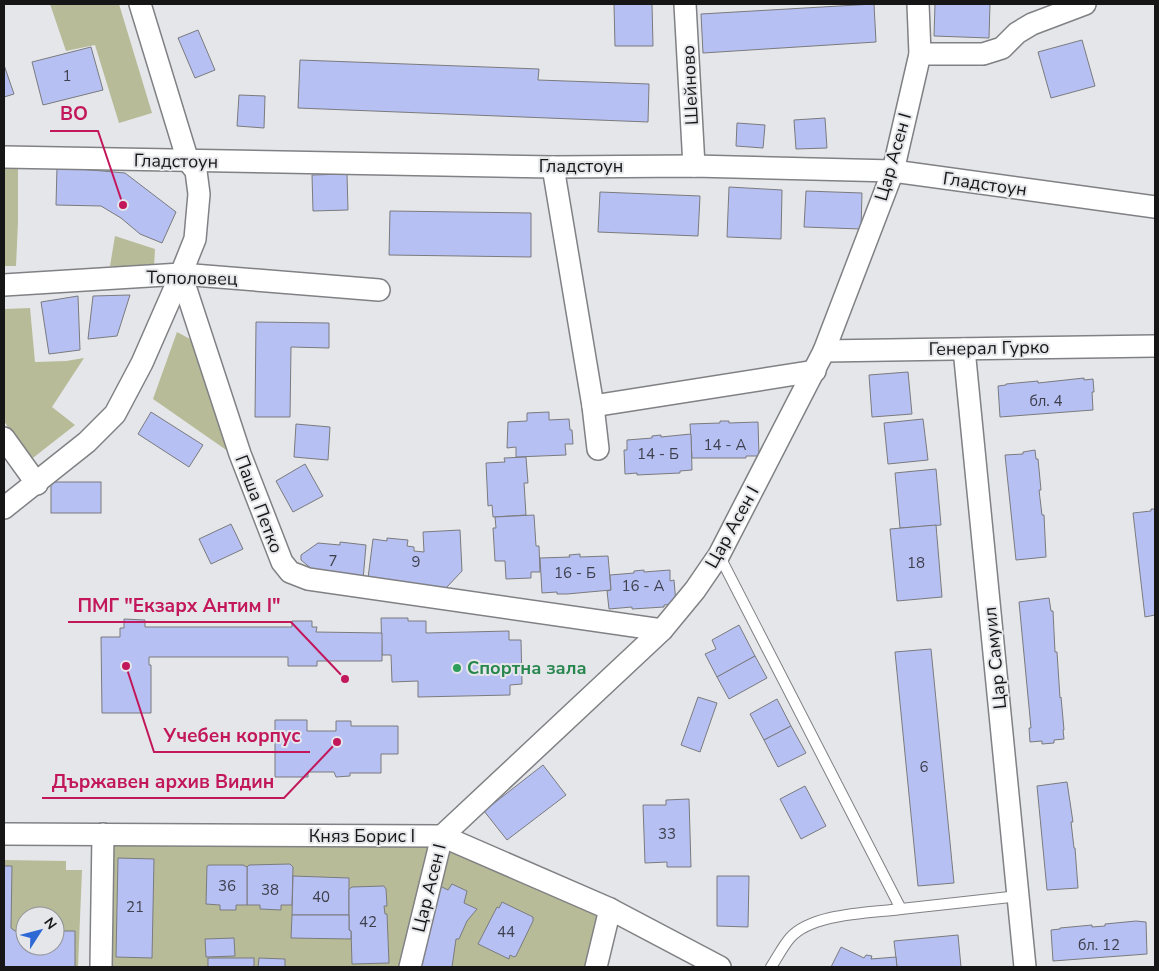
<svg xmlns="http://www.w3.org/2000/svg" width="1159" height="971" font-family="'Nunito Sans',sans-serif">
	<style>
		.green { fill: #b8bb98; fill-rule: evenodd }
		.building { fill: #b7c0f2; stroke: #7a7b7e }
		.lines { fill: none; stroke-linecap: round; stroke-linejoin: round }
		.lane-casing { stroke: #808184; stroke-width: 12 }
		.street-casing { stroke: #808184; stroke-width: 24 }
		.lane { stroke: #fff; stroke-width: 10 }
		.street { stroke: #fff; stroke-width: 21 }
		.leisure-dot { fill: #2e9e5b; stroke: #e5e6ea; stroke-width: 2 }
		.labels { text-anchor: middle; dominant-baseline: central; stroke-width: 4; stroke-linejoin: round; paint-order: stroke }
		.number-label { font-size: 15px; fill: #3e404e }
		.street-label { font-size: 18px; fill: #161617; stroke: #e5e6ea }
		.leisure-label { font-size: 18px; font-weight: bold; fill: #27864d; stroke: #e5e6ea; text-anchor: start }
		.leader { fill: none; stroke: #c2185b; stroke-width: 2 }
		.callout-dot { fill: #c2185b; stroke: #e5e6ea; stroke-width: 2 }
		.callout-label { font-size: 19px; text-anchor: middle; font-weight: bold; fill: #c2185b; stroke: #e5e6ea; stroke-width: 4; stroke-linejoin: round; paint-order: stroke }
	</style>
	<rect width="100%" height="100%" fill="#e5e6ea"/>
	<!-- green -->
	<g class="green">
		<path d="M50,4H119L152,113L119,123L95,45L66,51Z"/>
		<path d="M4,167H18V222L16,266H4Z"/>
		<path d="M115,236L155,249L154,268L110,266Z"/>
		<path d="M30,308L35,362L66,361L84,358L52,407L75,425L29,461L4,421V309Z"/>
		<path d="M177,332L190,339L232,454L153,399Z"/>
		<path d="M103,834L442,836L610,909L596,967H101Z"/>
		<path d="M4,860L66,861V870H82L78,967H4ZM25,916H55V946H25Z"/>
	</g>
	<!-- building -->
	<g class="building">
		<path d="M614,4H652L653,46H615Z"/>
		<path d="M874,4L876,42L703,53L701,14Z"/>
		<path d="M935,4H990L989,38L934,36Z"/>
		<path d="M198,30L215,70L195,78L178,38Z"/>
		<path d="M1082,40L1095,86L1051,98L1038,52Z"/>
		<path d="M91,47L103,90L43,105L32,62Z"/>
		<path d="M300,60L539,69L538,80L649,84L648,122L298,108Z"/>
		<path d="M4,65L14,94L4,97Z"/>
		<path d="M239,95L265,96L264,128L237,126Z"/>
		<path d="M825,118L827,148L796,149L794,120Z"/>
		<path d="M737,123L765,125L763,148L736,146Z"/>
		<path d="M57,167L125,173L176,212L162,243L140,234L121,218L101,206L56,205Z"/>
		<path d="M347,174L348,210L313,211L312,175Z"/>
		<path d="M729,187L782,190L781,239L727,237Z"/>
		<path d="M806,191L862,193L861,229L804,227Z"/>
		<path d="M600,192L700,196L698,236L598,232Z"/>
		<path d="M390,211L531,213V257L389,255Z"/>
		<path d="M130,295L117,336L88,339L93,296Z"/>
		<path d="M78,296L80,350L49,354L41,302Z"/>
		<path d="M256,322L329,323V348L291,347L290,417H255Z"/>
		<path d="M908,372L912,414L872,417L869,375Z"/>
		<path d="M1084,378V380L1093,379L1094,392H1092L1093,410L1000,417L998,386L1006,385V384L1038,381V383Z"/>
		<path d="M151,412L203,445L189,467L138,434Z"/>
		<path d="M549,412V420L569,419L570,430H572L573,444H565L566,455L516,457V447L507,448L508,422L527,421V413Z"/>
		<path d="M923,419L928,460L888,464L884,423Z"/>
		<path d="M720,421H729V423L758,422L759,456H746V458H692L690,424L720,423Z"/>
		<path d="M296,424L330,427L328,460L294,457Z"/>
		<path d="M691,434L692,470L680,471V473L637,475V473L625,474L624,450H627V440L652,438V436L661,435V437Z"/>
		<path d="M1035,450L1036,459H1038L1041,490H1039L1042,515H1044L1046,557L1016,560L1005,455L1023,454V452Z"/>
		<path d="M526,457L528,483H524L526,515L493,517L492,505L488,506L486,463L505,462L504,458Z"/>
		<path d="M305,464L323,496L293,512L276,481Z"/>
		<path d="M936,469L941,525L900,528L895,473Z"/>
		<rect x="51" y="482" width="50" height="31"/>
		<path d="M1151,509H1155V615L1145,617L1133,513L1151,511Z"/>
		<path d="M534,515L536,546H539L540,572H531V578L506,579L505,561H495L493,528H496L495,517Z"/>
		<path d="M231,524L243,549L211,564L199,539Z"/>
		<path d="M936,525L942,597L897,601L890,529Z"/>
		<path d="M460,530L462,571L446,588L368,578L373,539L387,541V538L408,540L407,546L414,547V551L424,552L423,532Z"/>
		<path d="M340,542L366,545L363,580L313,570L301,560V555L318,543L340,545Z"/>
		<path d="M580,554V557L608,556L611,590L567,594H557V592L542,593L540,558L570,557L569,555Z"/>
		<path d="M644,570V572L670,570V581L674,580L676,604L664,605V607L632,609V607L609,609L607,591L611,590L610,575L634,573V571Z"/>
		<path d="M1049,598L1051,611H1053L1055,652H1057L1060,698L1061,697L1064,730H1063L1064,739L1054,740V743L1042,744V741L1030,742L1029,728H1031L1019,602Z"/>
		<path d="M381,618H408V621H426V633L509,631V640H521L522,684L510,685V695L418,697V681L392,682L391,655H382Z"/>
		<path d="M124,619L145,620V627H292V621H312V627H317L316,632L382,633V661H317V666H288V657H149V665H151V713H102L101,637H120V628H124Z"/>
		<path d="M739,625L755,656L717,677L705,654L716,649L712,640Z"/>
		<path d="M931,649L954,883L918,886L895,652Z"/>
		<path d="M755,656L767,678L729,699L717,677Z"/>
		<path d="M698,697L717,703L700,752L681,745Z"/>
		<path d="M777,699L791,726L764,740L750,714Z"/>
		<path d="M275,720H307V731H336V721H351V726H398V754H381V773H350V776L336,777L334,772H308V777H275Z"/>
		<path d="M791,726L806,753L778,767L764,740Z"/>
		<path d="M543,765L566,795L507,840L484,811Z"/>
		<path d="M1067,782L1073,822H1071L1074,848H1075L1078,888L1047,890L1037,786Z"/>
		<path d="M805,786L826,826L801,839L780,799Z"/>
		<path d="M689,799L691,867H667V862L645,863L643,805H666V800Z"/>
		<path d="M118,858L154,859L152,958L116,957Z"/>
		<path d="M290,864L293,867L292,905H281V910L260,909V905H247V867L249,865Z"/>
		<path d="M209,865H243L247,867V905H236V910H220V905L206,904L207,866Z"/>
		<path d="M4,866H12L11,928L15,931H25V946H55V931H75V967H4Z"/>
		<path d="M293,876L349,878V915H292Z"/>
		<path d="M717,876H749L748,927L717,926Z"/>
		<path d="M434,883L448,890L452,884L467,891L464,903L477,909L467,921L459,939H456L452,967H419Z"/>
		<path d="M384,886L386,889L387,906H384L385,914H387L389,963L352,964L351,931L349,930V889L352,887Z"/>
		<path d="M502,902L533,917V921L516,956L514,957L510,955L509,959L478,944L497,907L499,908Z"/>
		<path d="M292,915H349V930L351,931V939L291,938Z"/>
		<path d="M1136,921L1146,922L1147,954L1053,961L1051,930L1060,929V928L1092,925V927L1105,926V924Z"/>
		<path d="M958,935L961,967H897L894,941Z"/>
		<path d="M234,938L235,956L206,957L205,939Z"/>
		<path d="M841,947L864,958L866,955L872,956L871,959L896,957L897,967H831Z"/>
		<rect x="208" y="958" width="46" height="9"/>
		<path d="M259,958L285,959V967H258Z"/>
	</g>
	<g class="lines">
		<!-- lane casing -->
		<g class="lane-casing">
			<g id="lane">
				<path d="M719,555L901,909L1019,896"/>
				<path d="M771,967C777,958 783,946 790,938C812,913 870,913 901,909"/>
			</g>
		</g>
		<!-- street casing -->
		<g class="street-casing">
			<g id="street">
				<path d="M140,4L188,161L196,171L199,194L195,239L181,274L240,454L282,562L290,572L308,579L662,630"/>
				<path d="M685,4L694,166"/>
				<path d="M920,54H983L1002,48L1017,33L1032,24L1085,4"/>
				<path d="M4,157L553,167L694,166L893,171L1155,207"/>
				<path d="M553,167L593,406L598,449"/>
				<path d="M4,285L181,274L379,290"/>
				<path d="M964,349L1025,967"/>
				<path d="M824,351L1155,346"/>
				<path d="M593,406L815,371"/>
				<path d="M4,438L37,484"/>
				<path d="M4,508L87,442L115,414L142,363L181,274"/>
				<path d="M4,834L442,836L610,909L720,967"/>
				<path d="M101,967L103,834"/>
				<path d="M410,967L442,836L662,630L695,590L719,555L824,351L893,171L920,54L918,4"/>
				<path d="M596,967L610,909"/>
			</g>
		</g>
		<!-- lane -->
		<use href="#lane" class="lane"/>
		<!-- street -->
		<use href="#street" class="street"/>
	</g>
	<!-- markers -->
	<circle class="leisure-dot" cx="457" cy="668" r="5"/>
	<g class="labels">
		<!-- number labels -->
		<g class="number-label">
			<text x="67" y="76">1</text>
			<text x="1046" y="401">бл. 4</text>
			<text x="725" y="445">14 - А</text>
			<text x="658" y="454">14 - Б</text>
			<text x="333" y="561">7</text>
			<text x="416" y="562">9</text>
			<text x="916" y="563">18</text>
			<text x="575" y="573">16 - Б</text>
			<text x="643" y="586">16 - А</text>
			<text x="924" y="767">6</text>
			<text x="667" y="834">33</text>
			<text x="227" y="886">36</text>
			<text x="270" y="890">38</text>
			<text x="321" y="897">40</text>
			<text x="135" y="907">21</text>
			<text x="368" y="922">42</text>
			<text x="506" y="932">44</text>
			<text x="1099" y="945">бл. 12</text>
		</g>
		<!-- street labels -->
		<g class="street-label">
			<text transform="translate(690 85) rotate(-93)">Шейново</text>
			<text transform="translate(893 157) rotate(-74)">Цар Асен I</text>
			<text transform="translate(176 161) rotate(1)">Гладстоун</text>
			<text x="581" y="166">Гладстоун</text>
			<text transform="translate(985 184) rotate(8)">Гладстоун</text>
			<text transform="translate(192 278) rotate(1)">Тополовец</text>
			<text transform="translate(989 348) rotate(-1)">Генерал Гурко</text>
			<text transform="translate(259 504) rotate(69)">Паша Петко</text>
			<text transform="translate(732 527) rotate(-61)">Цар Асен I</text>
			<text transform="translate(995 658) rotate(-96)">Цар Самуил</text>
			<text x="362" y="836">Княз Борис I</text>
			<text transform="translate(429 888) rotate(-76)">Цар Асен I</text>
		</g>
		<!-- leisure labels -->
		<g class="leisure-label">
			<text x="467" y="668">Спортна зала</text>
		</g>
	</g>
	<!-- callouts -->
	<path class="leader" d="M123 205L98 131H50M345 679L291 622H68M126 666L154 752H310M337 742L284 798H42"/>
	<g class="callout-dot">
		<circle cx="123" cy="205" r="5"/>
		<circle cx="345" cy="679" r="5"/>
		<circle cx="126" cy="666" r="5"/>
		<circle cx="337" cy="742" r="5"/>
	</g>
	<g class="callout-label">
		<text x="74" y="120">ВО</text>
		<text x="179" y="612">ПМГ "Екзарх Антим I"</text>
		<text x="232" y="742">Учебен корпус</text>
		<text x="163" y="788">Държавен архив Видин</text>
	</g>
	<!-- border -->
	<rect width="1159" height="971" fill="none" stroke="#161617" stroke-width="10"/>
	<!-- north arrow -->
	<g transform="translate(40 931) rotate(54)"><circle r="24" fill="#e5e6ea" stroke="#929396"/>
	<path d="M0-4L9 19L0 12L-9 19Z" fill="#2d68d5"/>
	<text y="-8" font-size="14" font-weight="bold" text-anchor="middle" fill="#161617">N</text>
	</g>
</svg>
